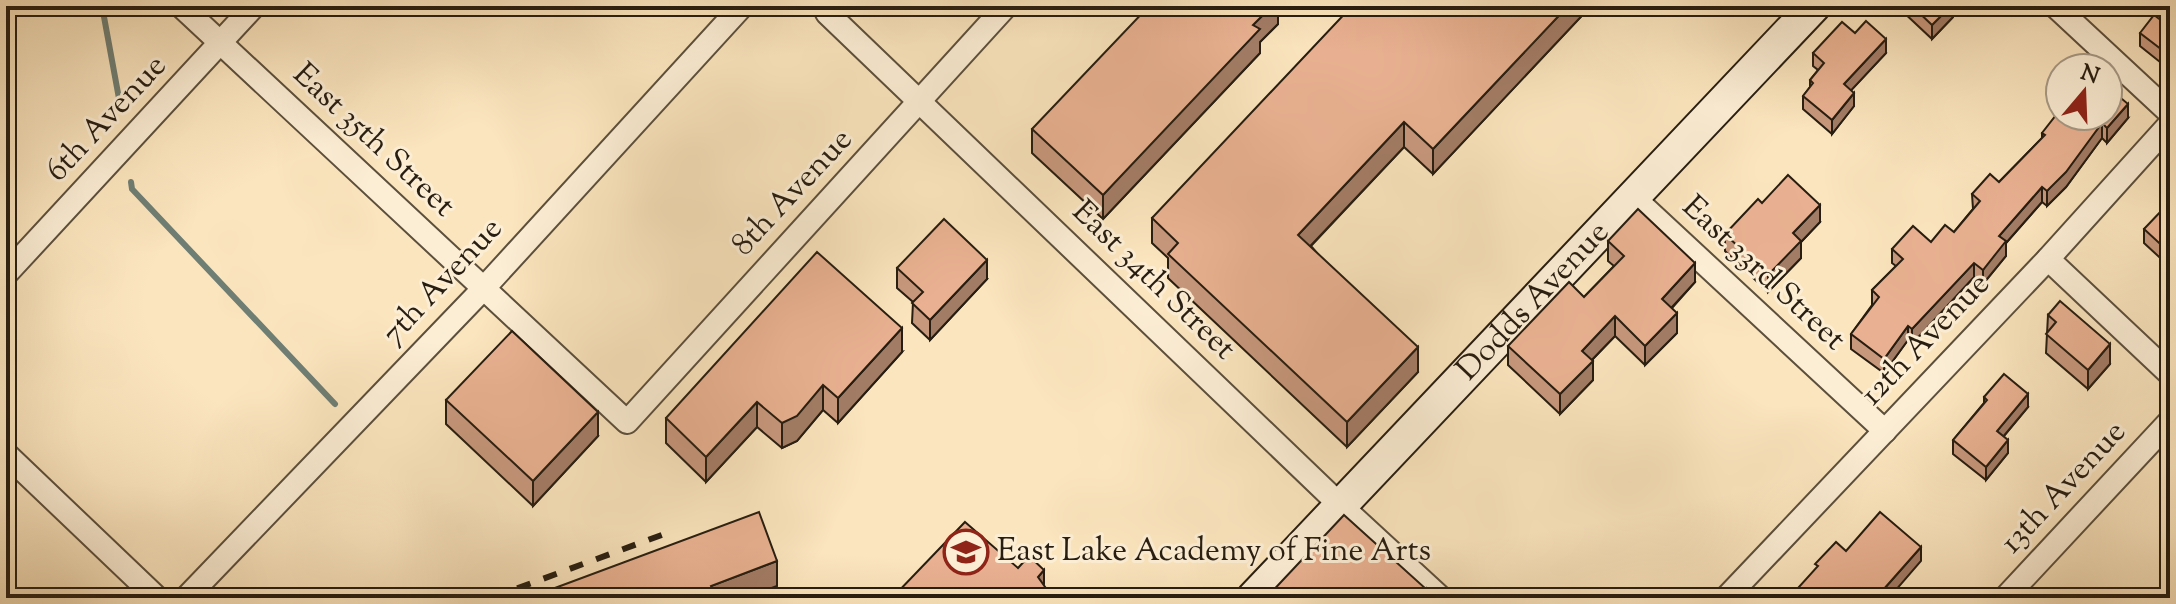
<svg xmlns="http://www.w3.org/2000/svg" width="2176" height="604" font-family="'Sorts Mill Goudy',serif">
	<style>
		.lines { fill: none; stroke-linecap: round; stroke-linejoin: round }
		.stream { stroke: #6f7e74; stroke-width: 6 }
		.street-casing { stroke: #5c4f3c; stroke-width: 26 }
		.secondary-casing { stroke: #271d10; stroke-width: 36 }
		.street { stroke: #fceed5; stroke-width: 22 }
		.secondary { stroke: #fceed5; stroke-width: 32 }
		.rail { stroke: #271d10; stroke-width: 6; stroke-dasharray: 14 14; stroke-linecap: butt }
		.wall { fill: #c8987d; stroke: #271d10; stroke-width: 2 }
		.shaded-wall { fill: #a37c66; stroke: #271d10; stroke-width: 2 }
		.building { fill: #e9b191; stroke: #271d10; stroke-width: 2 }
		.labels { text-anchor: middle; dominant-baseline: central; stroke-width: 6; stroke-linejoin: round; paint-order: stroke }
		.street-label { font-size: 32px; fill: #271d10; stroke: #fceed5 }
		.poi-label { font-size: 32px; fill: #271d10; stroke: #fceed5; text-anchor: start }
	</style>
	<rect width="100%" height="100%" fill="#fbe5be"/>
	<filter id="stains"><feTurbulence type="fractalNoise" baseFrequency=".0025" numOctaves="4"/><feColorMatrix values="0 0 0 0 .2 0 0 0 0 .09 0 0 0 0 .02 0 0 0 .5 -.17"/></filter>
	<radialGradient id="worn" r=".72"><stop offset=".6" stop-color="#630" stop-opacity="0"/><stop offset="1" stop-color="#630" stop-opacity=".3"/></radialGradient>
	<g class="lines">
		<!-- stream -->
		<g class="stream">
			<path d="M102,6L120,104"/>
			<path d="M131,182L132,189L335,404"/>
		</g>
		<!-- street casing -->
		<g class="street-casing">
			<g id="street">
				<path d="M181,6L627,422L1006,6"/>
				<path d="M824,6L827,13L1340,505L1441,598"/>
				<path d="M2055,6L2170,113"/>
				<path d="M1633,197L1885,431"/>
				<path d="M2048,259L2170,374"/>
				<path d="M6,274L254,6"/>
				<path d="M6,454L157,598"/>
				<path d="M186,598L484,288L742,6"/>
				<path d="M1726,598L2048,259L2170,124"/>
				<path d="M2005,598L2170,421"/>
			</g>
		</g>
		<!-- secondary casing -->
		<g class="secondary-casing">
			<g id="secondary">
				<path id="s1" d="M1253,598L1814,6"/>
			</g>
		</g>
		<!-- street -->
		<use href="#street" class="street"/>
		<!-- secondary -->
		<use href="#secondary" class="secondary"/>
		<!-- rail -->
		<path class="rail" d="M491,598L667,533"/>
	</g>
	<!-- wall -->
	<g class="wall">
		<path d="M1278,6V24L1260,42V53L1103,219L1032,153V129Z"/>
		<path d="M1591,6L1433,174L1404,147L1311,246L1418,372L1347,447L1168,278V258L1152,243V218Z"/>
		<path d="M1900,6H1953V17L1932,39L1900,9Z"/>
		<path d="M2170,27V70L2140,46V33Z"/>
		<path d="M1855,33L1886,53L1851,90L1854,106L1832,134L1803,109V96L1810,87V80L1818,70L1813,66V53Z"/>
		<path d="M2128,118L2107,143L2102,138L2066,187L2047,206L2042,202L2006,243V256L1983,284L1974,277L1912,344L1908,340L1884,373L1851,349V334L1872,305V290L1896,266L1892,263V249L1931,242L1954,232L1973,209L1972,194L1999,182L2042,138V133Z"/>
		<path d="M1762,203L1820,222L1801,242V258L1768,292L1725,251V234Z"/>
		<path d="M2170,209V267L2144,243V229Z"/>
		<path d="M1608,241L1695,282L1672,308L1677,333L1645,365L1615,336L1592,360L1593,380L1560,414L1508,365V346L1584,297L1614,266L1608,261Z"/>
		<path d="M897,268L987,279L930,340L912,323L913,302L897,288Z"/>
		<path d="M2048,315L2110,364L2088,389L2046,353Z"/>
		<path d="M902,352L838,423L823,410L797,441L782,448L757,427L706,482L666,443V418Z"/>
		<path d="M1984,397L2028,407L2004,436L2008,453L1986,480L1953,454V440L1984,403Z"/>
		<path d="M446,400L598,436L533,506L446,424Z"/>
	</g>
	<!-- shaded-wall -->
	<g class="shaded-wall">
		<path d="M1272,6H1278V24L1260,42V53L1103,219V195L1253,25Z"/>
		<path d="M1568,6H1591L1433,174V149Z"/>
		<path d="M1951,6H1953V17L1932,39V25Z"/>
		<path d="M1886,39V53L1844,98V84Z"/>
		<path d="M1854,93V106L1832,134V120Z"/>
		<path d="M2128,104V118L2107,143V128Z"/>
		<path d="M1404,122V147L1298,259V235Z"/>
		<path d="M2102,123V138L2066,187L2047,206V191Z"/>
		<path d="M2042,187V202L2006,243V256L1983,284V270L1999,236Z"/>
		<path d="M1820,205V222L1801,242V258L1768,292V275L1793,233Z"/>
		<path d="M987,260V279L930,340V320Z"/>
		<path d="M1695,263V282L1662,318V299Z"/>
		<path d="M1974,263V277L1912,344V329Z"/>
		<path d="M1677,313V333L1645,365V346Z"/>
		<path d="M1615,316V336L1582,370V351Z"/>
		<path d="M1908,326V340L1884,373V359Z"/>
		<path d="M902,328V352L838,423V398Z"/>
		<path d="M2110,344V364L2088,389V370Z"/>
		<path d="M1418,347V372L1347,447V422Z"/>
		<path d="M1593,361V380L1560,414V394Z"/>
		<path d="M823,385V410L797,441L782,448V423Z"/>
		<path d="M2028,394V407L1997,444V431Z"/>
		<path d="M757,402V427L706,482V457Z"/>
		<path d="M598,412V436L533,506V481Z"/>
		<path d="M2008,440V453L1986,480V467Z"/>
		<path d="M1921,547V561L1889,598L1883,590Z"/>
		<path d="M777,561V586L745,598H711V586Z"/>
		<path d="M1044,570V584L1038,590V577Z"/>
		<path d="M1426,589V598H1418Z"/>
	</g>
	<!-- building -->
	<g class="building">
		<path d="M1149,6H1272L1253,25L1260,29L1103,195L1032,129Z"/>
		<path d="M1352,6H1568L1433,149L1404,122L1298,235L1418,347L1347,422L1168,254L1178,243L1152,218Z"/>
		<path d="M1912,6H1951L1932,25Z"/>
		<path d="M2154,15L2170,27V56L2140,33Z"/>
		<path d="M1866,21L1886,39L1844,84L1854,93L1832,120L1803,96L1813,83L1810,80L1824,63L1813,53L1842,22L1855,33Z"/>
		<path d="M2108,87L2128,104L2107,128L2102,123L2066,172L2047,191L2042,187L1999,236L2006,241L1983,270L1974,263L1912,329L1908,326L1884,359L1851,334L1879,297L1872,290L1903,259L1892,249L1913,226L1931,242L1945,225L1954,232L1980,201L1972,194L1990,174L1999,182L2045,135L2042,133L2060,110V116H2108Z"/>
		<path d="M1788,175L1820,205L1793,233L1801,241L1768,275L1725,234L1758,199L1762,203Z"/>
		<path d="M2164,208L2168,212L2170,209V253L2144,229Z"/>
		<path d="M1638,209L1695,263L1662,299L1677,313L1645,346L1615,316L1582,351L1593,361L1560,394L1508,346L1569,282L1584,297L1624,256L1608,241Z"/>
		<path d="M944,219L987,260L930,320L912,303L923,292L897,268Z"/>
		<path d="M817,252L902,328L838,398L823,385L797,416L782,423L757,402L706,457L666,418Z"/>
		<path d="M2060,301L2110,344L2088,370L2046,334L2056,322L2048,315Z"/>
		<path d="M512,331L598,412L533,481L446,400Z"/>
		<path d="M2004,374L2028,394L1997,431L2008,440L1986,467L1953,440L1987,400L1984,397Z"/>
		<path d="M759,512L777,561L711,586L716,598H528Z"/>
		<path d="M1880,512L1921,547L1883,590L1892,598H1789L1818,566L1815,564L1836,542L1846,551Z"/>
		<path d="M1344,515L1426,589L1418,598H1266Z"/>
		<path d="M965,522L1018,568L1029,556L1044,570L1038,577L1053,598H892Z"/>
	</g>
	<!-- icons -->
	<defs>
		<g id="school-ring" transform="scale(2.3)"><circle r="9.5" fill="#fceed5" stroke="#8f2418" stroke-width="1.5"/><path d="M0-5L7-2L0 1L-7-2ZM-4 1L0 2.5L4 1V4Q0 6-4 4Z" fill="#8f2418"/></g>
	</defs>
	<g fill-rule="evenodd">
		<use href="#school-ring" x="966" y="552"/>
	</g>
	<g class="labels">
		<!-- street labels -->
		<g class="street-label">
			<text transform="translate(107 119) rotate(-47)">6th Avenue</text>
			<text transform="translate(373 141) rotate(43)">East 35th Street</text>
			<text transform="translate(793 193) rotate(-47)">8th Avenue</text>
			<text transform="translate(1763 274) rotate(43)">East 33rd Street</text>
			<text transform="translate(1153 281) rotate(44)">East 34th Street</text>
			<text transform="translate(443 282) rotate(-47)">7th Avenue</text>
			<text stroke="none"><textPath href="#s1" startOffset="408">Dodds Avenue</textPath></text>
			<text transform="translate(1926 340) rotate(-46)">12th Avenue</text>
			<text transform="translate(2064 488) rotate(-47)">13th Avenue</text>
		</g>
		<!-- poi labels -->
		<g class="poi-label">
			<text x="997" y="552">East Lake Academy of Fine Arts</text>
		</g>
	</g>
	<!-- margin -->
	<rect width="2176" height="604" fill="none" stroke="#fbe5be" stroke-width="32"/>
	<rect x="8" y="8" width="2160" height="588" fill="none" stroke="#271d10" stroke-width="4"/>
	<rect x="16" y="16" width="2144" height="572" fill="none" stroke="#271d10" stroke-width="2"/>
	<!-- north arrow -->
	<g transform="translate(2084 92) rotate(19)"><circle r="38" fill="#fceed5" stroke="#a79a86" stroke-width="2"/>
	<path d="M0-6L14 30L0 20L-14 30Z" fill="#8f2418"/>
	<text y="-12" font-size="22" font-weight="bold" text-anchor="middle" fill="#271d10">N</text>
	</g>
	<rect width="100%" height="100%" filter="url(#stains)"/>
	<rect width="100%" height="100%" fill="url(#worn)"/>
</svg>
